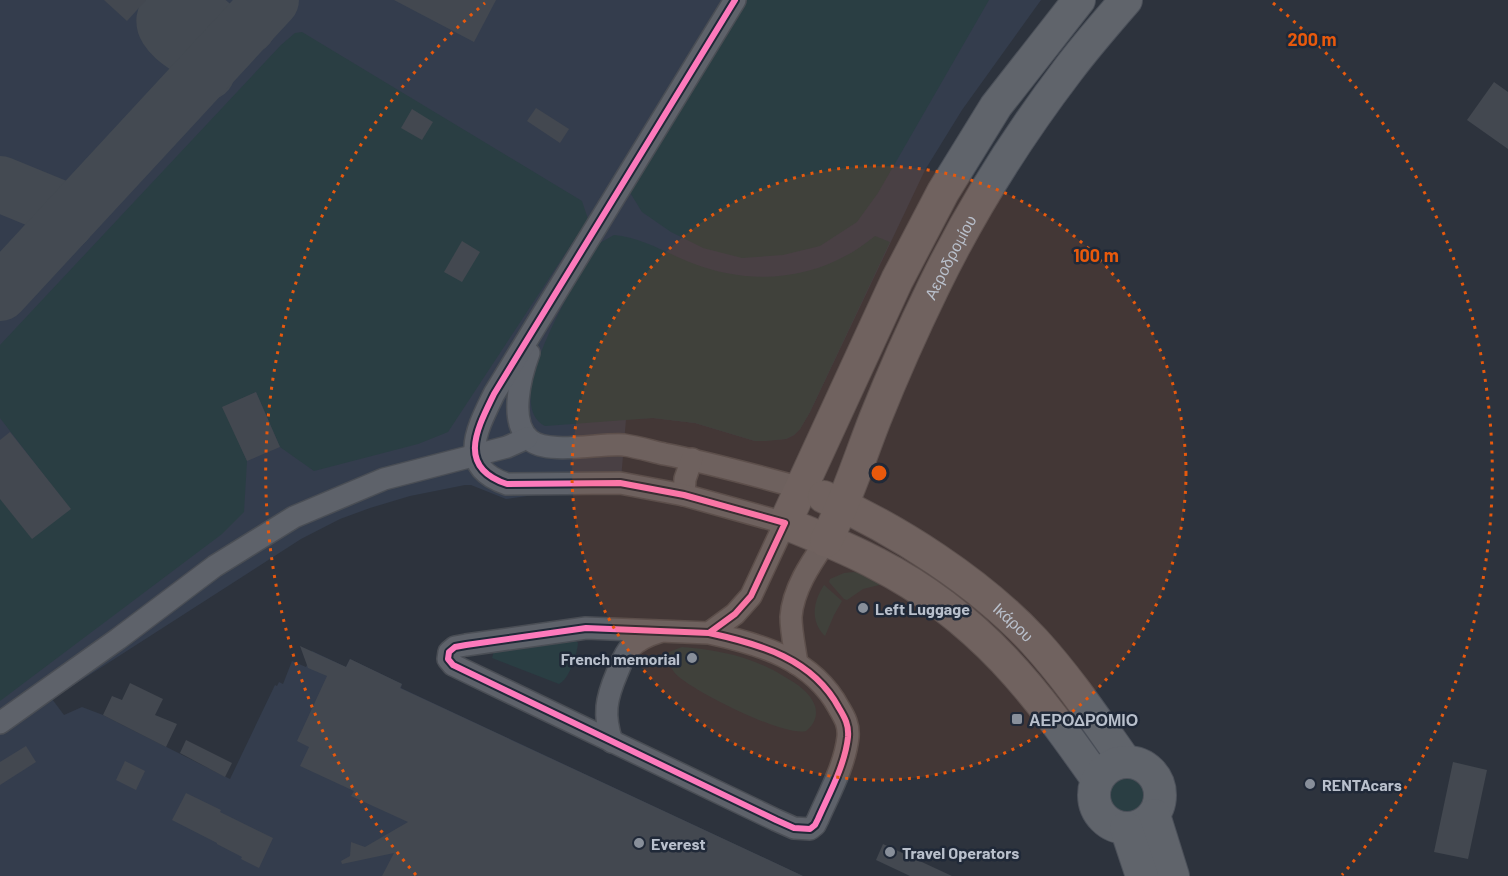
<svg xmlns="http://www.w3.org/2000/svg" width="1508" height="876" font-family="Barlow,sans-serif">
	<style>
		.airport { fill: #343d4d }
		.green { fill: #2a3e43 }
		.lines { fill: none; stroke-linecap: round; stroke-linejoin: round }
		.taxiway { stroke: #444a52; stroke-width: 56 }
		.building { fill: #434850 }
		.street-casing { stroke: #4a4e55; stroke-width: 24 }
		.primary-casing { stroke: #4b5059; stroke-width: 34 }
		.street { stroke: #5e626a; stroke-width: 21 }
		.primary { stroke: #60646b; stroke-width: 32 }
		.cycleway-casing { stroke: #202938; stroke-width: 10 }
		.cycleway { stroke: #fd7abc; stroke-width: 6 }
		.ring { fill: none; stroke: #e8590c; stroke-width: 3; stroke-dasharray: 3 6 }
		.poi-dot { fill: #888f9a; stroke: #202938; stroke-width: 2 }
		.labels { text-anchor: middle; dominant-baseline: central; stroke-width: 5; stroke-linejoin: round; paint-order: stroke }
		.street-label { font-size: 16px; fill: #b9c0cc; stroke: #202938 }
		.poi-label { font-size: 16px; font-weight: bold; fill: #b9c0cc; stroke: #202938; text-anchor: start }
		.centre { fill: #e8590c; stroke: #202938; stroke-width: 3 }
		.ring-label { font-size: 18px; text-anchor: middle; font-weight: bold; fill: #e8590c; stroke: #202938; stroke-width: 5; stroke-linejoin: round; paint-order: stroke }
	</style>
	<rect width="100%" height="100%" fill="#2d333d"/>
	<!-- airport -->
	<path class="airport" d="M0,0H1041L962,110L925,170L810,412L800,429L794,435L786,439L755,441L695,423L653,418L626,419L620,492L541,494L506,499L471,485H465L410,496L370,508L340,519L301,539L52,699L64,715L82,707L103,715L230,779L275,685L277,686L279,682L283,684L292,661L306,667L312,651L346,667L350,659L402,684L401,688L803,876H0Z"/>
	<!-- green -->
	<g class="green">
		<path d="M746,0H989L878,193L857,222L820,246L783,255L742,258L703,248L671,232L642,212L629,191Z"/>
		<path d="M302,32L582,201L588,219L448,432L418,444L314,471L280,447L256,392L223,407L247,461L244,512L222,534L0,701V499L70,509L0,418V345L281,45L295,33Z"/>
		<path d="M614,235C641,237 668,254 692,263C756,288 823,279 875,236L890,242L810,412L800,429L794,435L786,439L766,441H755L695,423L653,418L545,426C500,403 574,287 589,257L598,244Z"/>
		<path d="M854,572L865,574L883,584L863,589L847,600L844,599L829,582L830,579L844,573Z"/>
		<path d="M824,585L842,601L834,615L825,636C810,621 813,602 824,585Z"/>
		<path d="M575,639L578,643C577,655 569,679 559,684L492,658L494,651Z"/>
		<path d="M682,647C720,650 753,657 785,677C797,684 810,692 815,706C818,716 814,725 806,731C784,737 698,693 679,677C672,671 666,662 669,652Z"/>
		<circle cx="1127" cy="795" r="17"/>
	</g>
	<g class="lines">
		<!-- taxiway -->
		<g class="taxiway">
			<path d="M207,72C200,49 177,45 167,29C158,15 174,3 186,3L220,32L233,34L248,26"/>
			<path d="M0,184L61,209L64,213L66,222"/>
			<path d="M0,293L271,0"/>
		</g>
	</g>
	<!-- building -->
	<g class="building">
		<path d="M104,0H146L127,21Z"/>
		<path d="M394,0H496L474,42Z"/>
		<path d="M1494,82L1508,92V149L1467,120Z"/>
		<path d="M536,108L569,129L560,143L527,121Z"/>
		<path d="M412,109L433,122L422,140L401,128Z"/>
		<path d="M462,241L480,252L462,282L444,272Z"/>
		<path d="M256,392L280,447L247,461L222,407Z"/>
		<path d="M10,432L71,509L32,539L0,499V440Z"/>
		<path d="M300,646L346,667L350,659L402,684L400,688L803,876H382L394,853L342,864L341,861L350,856L351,842L365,847L408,822L351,796L354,791L300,766L309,747L297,741L327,676L308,668Z"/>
		<path d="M130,683L163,699L155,715L177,724L166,747L103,715L112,696L122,700Z"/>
		<path d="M186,740L232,763L225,777L180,753Z"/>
		<path d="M26,746L36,762L0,785V762Z"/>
		<path d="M125,761L145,771L136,790L116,780Z"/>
		<path d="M1453,762L1487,770L1468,859L1434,852Z"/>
		<path d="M186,793L221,810L220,812L273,838L259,868L241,859L242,857L217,844V843L172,820Z"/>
		<path d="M883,844L952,876H910L876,860Z"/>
	</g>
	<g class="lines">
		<!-- street casing -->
		<g class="street-casing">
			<g id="street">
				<path d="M529,353C521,375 508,422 530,440C548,455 599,443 624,445C637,447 651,451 664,454C711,463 756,476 802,488"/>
				<path d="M684,495L685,479L692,459"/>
				<path d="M709,633C760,644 813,659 839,708C845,718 849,725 848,737C845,765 829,794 818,819L815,825L810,829L794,828L776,820L453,665L448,659L449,652L455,647L466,645L586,628L709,633L735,614L751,596L785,523L684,495L620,483L507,484C456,467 477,429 494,394L735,0"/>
				<path d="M797,664C795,649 791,632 791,617C793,589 811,563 826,541"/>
				<path d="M0,723L118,639L215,566L294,517L384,479L507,447L527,438"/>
				<path d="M612,742C603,714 606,699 617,673C621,664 624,654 630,648C638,640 649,635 659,632"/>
			</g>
		</g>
		<!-- primary casing -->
		<g class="primary-casing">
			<g id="primary">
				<path d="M1079,0L996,106L943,192L897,280L785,523C816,536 848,548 877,564C924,588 968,622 1004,660C1039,697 1068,738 1097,779"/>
				<path id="s1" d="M824,497C898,530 979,582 1034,641C1068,678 1096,720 1125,761"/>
				<path id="s2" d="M826,541C846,501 859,460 875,419C893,374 913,329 934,286C971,210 1017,137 1068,70C1086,46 1106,23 1126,0"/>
				<circle cx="1127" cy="795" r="33"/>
				<path d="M1154,815L1173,876"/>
				<path d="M1126,828L1142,876"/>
			</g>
		</g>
		<!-- street -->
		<use href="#street" class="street"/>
		<!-- primary -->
		<use href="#primary" class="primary"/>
		<!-- cycleway casing -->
		<g class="cycleway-casing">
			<path id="cycleway" d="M709,633C760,644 813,659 839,708C845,718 849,725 848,737C845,765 829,794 818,819L815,825L810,829L794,828L776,820L453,665L448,659L449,652L455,647L466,645L586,628L709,633L735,614L751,596L785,523L684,495L620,483L507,484C456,467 477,429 494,394L735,0"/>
		</g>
		<!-- cycleway -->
		<use href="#cycleway" class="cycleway"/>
	</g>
	<!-- distance rings -->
	<circle cx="879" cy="473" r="307" fill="#e8590c" fill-opacity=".12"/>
	<g class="ring">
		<circle cx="879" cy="473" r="307"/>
		<path d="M416 875A613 613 0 0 1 485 3M1273 3A613 613 0 0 1 1342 875"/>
	</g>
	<!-- markers -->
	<g class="poi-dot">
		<circle cx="863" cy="608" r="6"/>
		<circle cx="692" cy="658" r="6"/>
		<rect x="1011" y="713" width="12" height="12" rx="3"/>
		<circle cx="1310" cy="784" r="6"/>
		<circle cx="639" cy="843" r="6"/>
		<circle cx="890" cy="852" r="6"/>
	</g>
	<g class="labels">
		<!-- street labels -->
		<g class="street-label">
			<text stroke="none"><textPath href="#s2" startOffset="310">Αεροδρομίου</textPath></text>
			<text stroke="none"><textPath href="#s1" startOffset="228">Ικάρου</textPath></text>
		</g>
		<!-- poi labels -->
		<g class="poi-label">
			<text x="875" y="608">Left Luggage</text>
			<text x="680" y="658" text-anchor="end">French memorial</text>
			<text x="1029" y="719">ΑΕΡΟΔΡΟΜΙΟ</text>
			<text x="1322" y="784">RENTAcars</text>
			<text x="651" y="843">Everest</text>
			<text x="902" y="852">Travel Operators</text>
		</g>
	</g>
	<circle cx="879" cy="473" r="9" class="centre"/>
	<g class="ring-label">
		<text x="1312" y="46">200 m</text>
		<text x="1096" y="262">100 m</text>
	</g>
</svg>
